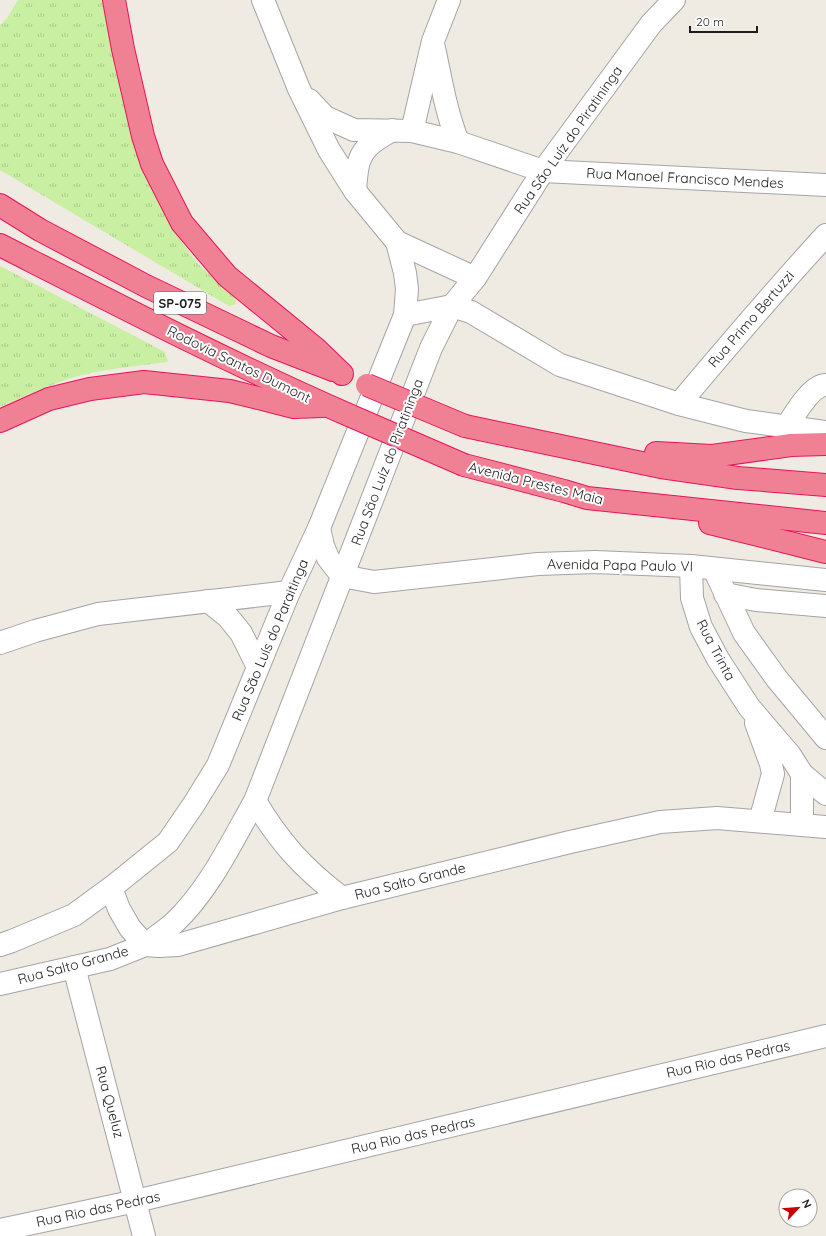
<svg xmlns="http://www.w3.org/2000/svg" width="826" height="1236" font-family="Quicksand,sans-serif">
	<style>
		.grass { fill: url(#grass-tufts) }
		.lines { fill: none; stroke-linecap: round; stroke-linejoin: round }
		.minor-casing { stroke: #a4a4a4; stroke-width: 24 }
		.highway-casing { stroke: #eb125b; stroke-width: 24 }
		.minor { stroke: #fff; stroke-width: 22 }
		.highway { stroke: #f08195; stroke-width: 22 }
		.highway-bridge-casing { stroke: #eb125b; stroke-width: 24; stroke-linecap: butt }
		.highway-bridge { stroke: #f08195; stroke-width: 22 }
		.labels { text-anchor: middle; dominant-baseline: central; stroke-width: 4; stroke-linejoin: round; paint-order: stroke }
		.shield { fill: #fff; stroke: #616161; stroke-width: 1 }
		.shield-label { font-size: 13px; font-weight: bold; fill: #1d1d1d }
		.street-label { font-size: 14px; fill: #1d1d1d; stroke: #fff }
	</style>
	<defs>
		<pattern id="grass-tufts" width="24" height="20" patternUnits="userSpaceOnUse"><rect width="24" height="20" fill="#c8efa2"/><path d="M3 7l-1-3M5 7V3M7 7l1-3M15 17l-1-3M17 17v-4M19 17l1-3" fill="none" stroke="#abcc8b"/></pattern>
	</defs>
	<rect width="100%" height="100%" fill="#efebe2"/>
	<!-- grass -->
	<g class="grass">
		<path d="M18,0H102L134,143L150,186L172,229L198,264L236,298V304L229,306L0,170V25L7,18Z"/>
		<path d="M0,266L165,352L168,362C135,366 102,369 71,378C47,386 23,397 0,407Z"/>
	</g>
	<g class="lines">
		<!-- minor casing -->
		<g class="minor-casing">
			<g id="minor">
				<path d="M434,48C441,80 446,112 458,142"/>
				<path d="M309,100L325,117L354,130L412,131L458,142L543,171L826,185"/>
				<path d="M412,131L433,41L449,0"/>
				<path d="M355,191C356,181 356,168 360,159C365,145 379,138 392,130"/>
				<path d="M397,242L475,278"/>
				<path d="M452,306L471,312L560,365L679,404L746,421L826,432"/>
				<path d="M405,315L452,306"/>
				<path d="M679,404C727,347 775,290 826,235"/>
				<path d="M787,426C795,414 811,385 826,385"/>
				<path d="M319,528L323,546L328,558L342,576L374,582L538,564L595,562L691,566L826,580"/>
				<path d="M691,566L692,598L701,627L718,659L749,707L790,755L802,774V825"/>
				<path d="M714,569L744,633L777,679L826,738"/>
				<path d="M725,594L756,600L826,606"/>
				<path d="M208,601L228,617L241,633L258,667"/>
				<path d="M0,643L35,631L98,614L289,592"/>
				<path d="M756,723L771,764L773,774L760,821"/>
				<path d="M802,774L826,794"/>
				<path d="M255,801C280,843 303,868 342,898"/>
				<path d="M111,888L119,909L130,928L145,945"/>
				<path d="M0,945L12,941L74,915L111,888L168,842L194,804L218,765L289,592L319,528L405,315L407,289L405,273L397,242L355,191L329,150L299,89L263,0"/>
				<path d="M145,945C154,938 165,931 174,923C209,890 231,843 255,801L431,348L452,306L475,278L543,171L651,24L674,0"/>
				<path d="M74,967L144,1236"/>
				<path d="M0,984L110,959L145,945L158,946L178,945L342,898L570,842L660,822L717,818L826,827"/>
				<path d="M0,1230L136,1201L826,1036"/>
			</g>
		</g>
		<!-- highway casing -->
		<g class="highway-casing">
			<g id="highway">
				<path d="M114,0L123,49L143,136L152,164L182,223L227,276L315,348L342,374"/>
				<path d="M0,205L40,230L146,286L271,346L333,370"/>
				<path d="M0,245C116,304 232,364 351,416"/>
				<path d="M0,421L49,399L90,389L144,382L230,391L294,407L322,406"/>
				<path d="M465,426L661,467L738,478L826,485"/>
				<path d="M656,453L712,456L791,445L826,444"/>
				<path d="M464,465L564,491L587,498L826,523"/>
				<path d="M710,523L826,552"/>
			</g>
		</g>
		<!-- minor -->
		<use href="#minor" class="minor"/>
		<!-- highway -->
		<use href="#highway" class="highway"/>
		<!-- highway-bridge casing -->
		<g class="highway-bridge-casing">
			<g id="highway-bridge">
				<path d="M367,385L465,426"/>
				<path d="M351,416L464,465"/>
			</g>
		</g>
		<!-- highway-bridge -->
		<use href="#highway-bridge" class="highway-bridge"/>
	</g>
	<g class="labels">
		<!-- shield labels -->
		<rect class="shield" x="154" y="292" width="52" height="22" rx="3"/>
		<g class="shield-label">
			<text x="180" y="303">SP-075</text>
		</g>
		<!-- street labels -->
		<g class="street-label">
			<text transform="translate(568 140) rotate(-55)">Rua São Luíz do Piratininga</text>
			<text transform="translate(685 178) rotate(3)">Rua Manoel Francisco Mendes</text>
			<text transform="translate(751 319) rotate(-49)">Rua Primo Bertuzzi</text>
			<text transform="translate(239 364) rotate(26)">Rodovia Santos Dumont</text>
			<text transform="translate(387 462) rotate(-69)">Rua São Luíz do Piratininga</text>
			<text transform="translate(536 483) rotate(14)">Avenida Prestes Maia</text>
			<text transform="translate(620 565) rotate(1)">Avenida Papa Paulo VI</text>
			<text transform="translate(270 640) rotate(-67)">Rua São Luís do Paraitinga</text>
			<text transform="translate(716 650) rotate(62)">Rua Trinta</text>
			<text transform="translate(410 881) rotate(-14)">Rua Salto Grande</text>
			<text transform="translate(73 965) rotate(-15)">Rua Salto Grande</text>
			<text transform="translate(728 1059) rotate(-13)">Rua Rio das Pedras</text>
			<text transform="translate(110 1102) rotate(75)">Rua Queluz</text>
			<text transform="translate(413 1135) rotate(-13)">Rua Rio das Pedras</text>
			<text transform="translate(98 1209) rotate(-12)">Rua Rio das Pedras</text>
		</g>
	</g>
	<!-- north arrow -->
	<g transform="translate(798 1208) rotate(64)"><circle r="19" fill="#ffffff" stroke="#a5a5a5"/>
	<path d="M0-3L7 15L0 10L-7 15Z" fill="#ca0100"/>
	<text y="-6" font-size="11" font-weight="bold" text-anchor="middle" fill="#1d1d1d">N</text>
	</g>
	<!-- scale -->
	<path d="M690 26v6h67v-6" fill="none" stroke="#1d1d1d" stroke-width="2"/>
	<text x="696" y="26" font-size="12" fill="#1d1d1d" stroke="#ffffff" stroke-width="3" paint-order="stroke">20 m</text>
</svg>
